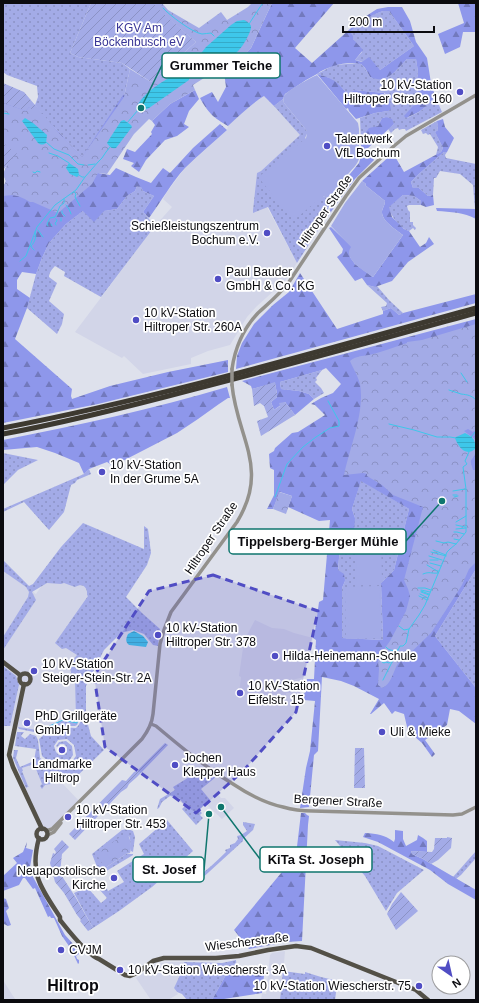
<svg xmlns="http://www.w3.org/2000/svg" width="479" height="1003" font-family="Helvetica,sans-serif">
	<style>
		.built { fill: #d2d5e8 }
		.grass { fill: url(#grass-dots) }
		.forest { fill: url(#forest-firs); fill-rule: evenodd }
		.park { fill: url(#park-crowns) }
		.garden { fill: url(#garden-furrows) }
		.pitch { fill: #a3abe7 }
		.water { fill: url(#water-rules) }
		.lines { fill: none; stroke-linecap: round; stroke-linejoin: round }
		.stream { stroke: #3ec7ea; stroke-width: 1 }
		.minor { stroke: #93918c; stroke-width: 3.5 }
		.major { stroke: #535047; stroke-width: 4.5 }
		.highway { stroke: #3d3930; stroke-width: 5 }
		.minor-bridge { stroke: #93918c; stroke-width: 3.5 }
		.marked { fill: #504dc4; fill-opacity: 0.2; stroke: #504dc4; stroke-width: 3; stroke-dasharray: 8 5; stroke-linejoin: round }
		.poi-dot { fill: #504dc4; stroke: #fff; stroke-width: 1.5 }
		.labels { text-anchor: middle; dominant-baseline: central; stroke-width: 3.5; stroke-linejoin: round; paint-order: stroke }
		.park-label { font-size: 12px; fill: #393696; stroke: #fff }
		.poi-label { font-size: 12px; fill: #0b0b0f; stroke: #fff; text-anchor: start }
		.street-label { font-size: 12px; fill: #0b0b0f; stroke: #fff }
		.district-label { font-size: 16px; font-weight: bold; fill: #0b0b0f; stroke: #fff }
		.leader { fill: none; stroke: #0f766e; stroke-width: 1.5 }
		.callout-dot { fill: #0f766e; stroke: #fff; stroke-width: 1.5 }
		.callout { fill: #fff; stroke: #0f766e; stroke-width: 1.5 }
		.callout-label { font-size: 13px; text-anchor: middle; font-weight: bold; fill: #0b0b0f }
	</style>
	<defs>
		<pattern id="grass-dots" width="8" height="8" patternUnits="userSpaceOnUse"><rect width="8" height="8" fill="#a3abe7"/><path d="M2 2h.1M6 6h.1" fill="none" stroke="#8b92c5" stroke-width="1.8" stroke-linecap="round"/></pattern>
		<pattern id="forest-firs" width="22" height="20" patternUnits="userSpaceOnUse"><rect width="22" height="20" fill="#8e97eb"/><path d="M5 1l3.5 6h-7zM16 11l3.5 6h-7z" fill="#7279bd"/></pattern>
		<pattern id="park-crowns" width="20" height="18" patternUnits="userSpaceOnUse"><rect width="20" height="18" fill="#a3abe7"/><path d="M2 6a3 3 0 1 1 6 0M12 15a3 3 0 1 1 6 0" fill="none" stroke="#8b92c5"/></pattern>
		<pattern id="garden-furrows" width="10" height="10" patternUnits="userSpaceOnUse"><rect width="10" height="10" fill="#a3abe7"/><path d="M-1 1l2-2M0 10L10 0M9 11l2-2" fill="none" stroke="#8b92c5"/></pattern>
		<pattern id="water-rules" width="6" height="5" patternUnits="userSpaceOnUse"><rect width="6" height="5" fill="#3ec7ea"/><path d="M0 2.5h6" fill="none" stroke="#35aac8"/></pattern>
	</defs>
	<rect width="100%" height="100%" fill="#dee1ec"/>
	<!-- built -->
	<g class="built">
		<path d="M265,95L301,135L261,171L257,173L253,210L267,207L297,263L285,281L257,306L247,317L230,345L208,351L191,358V364L143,374L124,356L122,358L75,332L155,226L172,207L163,199L167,192L185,168L227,130L228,126L241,113L254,102Z"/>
		<path d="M3,571L36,594L49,575L123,583V614L70,666L71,673L75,679L76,722L63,720L37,731L10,726L19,685L16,676L3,666Z"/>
		<path d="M255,620L272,628L284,629L294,633L313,638L304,677L292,680L291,693H286V699L239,694L241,677L239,676L243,648L247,635Z"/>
		<path d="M34,763L45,785L61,782L79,801L53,827L49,829L42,828L18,772V770Z"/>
		<path d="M217,793L221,798H225L234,808L222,819L207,805L211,801L210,800Z"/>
		<path d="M285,951L281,1000H261L262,993L266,994L270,955L272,953Z"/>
		<path d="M167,962H184L183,971L174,988L178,994L168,1000H151L136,978L157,964Z"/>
		<path d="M3,980L13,996L16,1000H3Z"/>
	</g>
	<!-- grass -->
	<g class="grass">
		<path d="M3,3H91L70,53L78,57L122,63L130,69L124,97L82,157L42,114L35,105L38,97L37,86L7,75L3,72Z"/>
		<path d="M383,11H389L414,46L380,70L360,61L355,60L362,52L353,39L350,32C360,23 369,15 383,11Z"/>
		<path d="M407,59H416L418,72L416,86L421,100V103L407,118C422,111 425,109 435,96L442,112L406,131L405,129H402L399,130L398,128L395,129L391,133L388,129L394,124L386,117L382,118L378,126C369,129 364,132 361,142L360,118L375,113L388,111L385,93L354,90L348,95C337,81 334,79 317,74L334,65L359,63C364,65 367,72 370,77C389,83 395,71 407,59Z"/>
		<path d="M283,99L284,103L307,131V134L305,138L323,196L327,198L332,197L324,221L297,263L268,207L253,213V210L257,173L261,171L300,135L274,106Z"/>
		<path d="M437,121L438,130L435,132L443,148L441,152L436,155L438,147L430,134L428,135L426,133L423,134L421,130Z"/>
		<path d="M444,152H447L445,155L446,158L476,164V209H475L473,185L460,174L440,171L436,178H434L433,195L428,196L419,188H413L411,182C421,171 433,162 444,152Z"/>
		<path d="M137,186H141L143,191L154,196L143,212L155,226L101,297L64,276L65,272L55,266C52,269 49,273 49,277L57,283L49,301L64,314L62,324L57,334L27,308L36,274L42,258L49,243L66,224L83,211H104L117,209L127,196L135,191Z"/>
		<path d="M403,195L414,196L421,201V205H409L407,206L408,210L410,212V222H413V225L416,228L415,230L413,228L409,231C399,228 392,217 388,207Z"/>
		<path d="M367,285L375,287L377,286L389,300L403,313L399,315L391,308L383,311L381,307L386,306L387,303Z"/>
		<path d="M322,370L316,378L317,380L315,382L321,388L324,393L314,399L309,394L299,391L281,389L280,382Z"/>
		<path d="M3,453L38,460L18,470L3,485Z"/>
		<path d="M89,469L91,474L77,480L75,483L71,485L64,512L49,530L24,502L3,512V509L84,474Z"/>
		<path d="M361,480L409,509L394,570L381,583L383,640L342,638V588L345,581L338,571L340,546L355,518L352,509Z"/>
		<path d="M83,523L144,549V526L148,529L151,553L147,565L126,597L142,613L160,629L158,646L153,645L144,634L133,630L121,633L104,650L86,686V717L83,719V717L81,716L77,725L75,726H52L39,736L34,732L19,729L18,727L37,730L63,720L76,722L75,680L71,673L70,666L71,662L77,655L66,648L62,649L55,643L88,596L87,595C88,588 83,582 75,587L64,583L61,584L47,583L32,592L36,600L3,650V637L28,597L29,592L26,587L3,571V560L29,586L33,584L61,547Z"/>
		<path d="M476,569V688L435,636Z"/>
		<path d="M3,666L16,676L19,685L10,726H3Z"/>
		<path d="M82,717V720L85,719V721H87L91,736L104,750L73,780L45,785L42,789L40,786L42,784L34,764L22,768L23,771H22L28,786H29L26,788L13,758L14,750H18L16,758L20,767L34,761L36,749L15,746L17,732H24L21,736L25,739L30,734L36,736L38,740L40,758L53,768L68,766L76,756L74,745L67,739L58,740L54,746L56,752L59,755H64L67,752V747L64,744H60L57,747L56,746L59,742L66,741L72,746L73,755L67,764L54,766L42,756L39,739L53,727L76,728C80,725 80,721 82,717Z"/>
		<path d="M202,767L216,777L201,789L211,801L207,805L205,804L199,810L202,813L200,815L203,818L196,825L182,809L185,806L179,798L170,796L162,802L159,808L157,809L160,799L175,790L173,787L191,776Z"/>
		<path d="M167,820L193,851L152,887L119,911L93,928L74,893L87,887L101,903L107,898L99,889V883L103,880L108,891L124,882L117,871L144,854L139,844Z"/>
		<path d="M243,822L255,824L253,830L243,839V841L198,882L195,879C206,871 216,862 226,852L225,850L230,848V845L235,843L238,839L237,836L241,835L247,831L243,825Z"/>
		<path d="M128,829L133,831L135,837L133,852L131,851L130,839L129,836L105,868L126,854H133V855L103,873L99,872L92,854L122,830Z"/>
		<path d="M335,840L365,843L378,846L424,870L397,893L386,911L365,876Z"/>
		<path d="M476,851V858L461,875L456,879L453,877Z"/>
		<path d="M236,960L237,972L227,973L212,1000H187L182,994L177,992L174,988L182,971L183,970L184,962L222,963Z"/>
		<path d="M283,971L305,974V972L321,977L334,980L333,984L337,985L335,1000H280Z"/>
	</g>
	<!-- forest -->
	<g class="forest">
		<path d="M272,3H334L295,48L312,63L360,20L377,9L388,7H402L410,21L416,42L427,58L431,83L435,96C425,109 422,111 406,118L404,116L413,106L421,103V100L416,86L418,72L416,59H407C396,70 387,85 370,77L365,68L361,64C347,61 328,66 317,74C335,79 337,81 348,95L354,90L384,93L386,98L389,101L391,109L388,111L375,113L356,119L349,111L348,108L346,109L317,74L306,80L285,94L283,99L274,106L264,96C251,104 240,115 228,126C214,118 208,113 200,98L212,92L218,102L226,87L224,72L235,64L251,48ZM383,11H389L414,46L380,70L369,57L362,62L355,60L363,50L353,39V36L350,32C360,23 370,15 383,11Z"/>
		<path d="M458,3H476V32H463L460,47L445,54L438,34L464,23Z"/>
		<path d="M195,90L199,99L189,111L184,124L189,127L177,136L165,140L146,160L139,172L131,166L134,163L123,159L127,149L135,152L152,134L151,132L155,125L152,121L170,104Z"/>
		<path d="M127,94L98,173L110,175L116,168L136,177L151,183L163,168L170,173L193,148L220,124L227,130C213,143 198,155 185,168C171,183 161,202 149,218L143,212L154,196L143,191L141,187L137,186L135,191L127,196L117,209L104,211L94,222L83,211L66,224L49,243L42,258L36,274L22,272L17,280V289L30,298L27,308L15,339L72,389L71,396L72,399L110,386L168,372L228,360V372L98,404L3,423V188L6,181C0,170 10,162 16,153L3,143V98L27,102L35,105L42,114L82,157L123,95Z"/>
		<path d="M386,117L392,119L394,124L367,149L374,160L355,179L337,203L327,218L337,191L345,180L359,163L361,156V142L362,137L369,128L378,126L382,118Z"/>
		<path d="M443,119L445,127L454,138L447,152H444C433,162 421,171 411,182L413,188H419L428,196L433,195L434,205L426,207L421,205V201L414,196L403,195L389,207L392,217L404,229L409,231L420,247L426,243L429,237L434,244L431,246L408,262L392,281L375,287L367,285L362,278L355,281L337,257L342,253L343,249L329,228L331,227L352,247L350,257L355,264L373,277L403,235C397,230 381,221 382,211C383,207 385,205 385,201L365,185L366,184L362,181L393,153L404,172L441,152L443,148L435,132L438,130L437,121Z"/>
		<path d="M436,208L476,209V219C464,212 450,212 437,211Z"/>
		<path d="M300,273L337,329L383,314V311L391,308L399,315L403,313L476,294V303L236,369L237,356L242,343L254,324L273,305L289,292Z"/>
		<path d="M476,319V569L435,636L476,688V724L459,711L450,709L447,725L425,740L435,754L432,757L422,743L408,731L404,714L395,711L392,714L384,703L371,714H370L379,699L354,686L341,681L322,677L318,751L314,755L309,807L300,808L306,768L310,751L315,701L304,700L303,694L306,692L307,679H314L316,640L313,638L315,631L319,602L323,600L330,520L319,521L288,507L292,496L280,492L273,509H267L274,495V470L270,468L269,454L274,451L275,448L292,433L298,432L325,415L315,405L311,404L321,398L333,393L341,384L326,368L322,370L280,382L281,389L299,391L309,394L314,399L295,415L285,402L274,410L271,402L277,397V394L275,383L252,389L251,386L242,381ZM361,481L409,509L394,570L381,583L383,640L342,638V588L345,581L344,574L338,570L340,546L353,545L355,518L352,509Z"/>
		<path d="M227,387L230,398H228L219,404L198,419L177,433L113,466L107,462L89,469L84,474L79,463L55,453L37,447L3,450V440C79,425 153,409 227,387Z"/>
		<path d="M301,813H305L307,815L309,816L308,825L302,941L287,942L249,949L234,930L296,855Z"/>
		<path d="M395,830L403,831V839L406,846L417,840L418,835L423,838L427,841V852L411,851L412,854L423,859L476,890V900L448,884L430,870L378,842L363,837L365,833C378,834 383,834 394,842L395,839Z"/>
		<path d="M27,842L26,848L33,850L30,867L33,877L65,935L75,946L79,954L76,956L77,959L79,960V963L78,964L71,949L62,936L54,918H51L50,916L48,917L35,888L33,889L25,878H23L19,885L3,891V876L17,863L13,858L23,852Z"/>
		<path d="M3,898L6,899L9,908L6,911L11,925L8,926L4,924L3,922Z"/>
		<path d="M265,967L262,993L224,999V1000H212L227,973Z"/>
	</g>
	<!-- park -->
	<g class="park">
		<path d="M154,3H162L168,10L199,28L221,12L227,20L248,7L252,3H272L251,48L243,57L224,72L212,73L193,85L195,90L170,104L152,121L149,119L134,134L107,174L98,173L92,184L58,213L33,202H30C20,196 15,194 3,196V188L6,181C0,170 10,162 16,153L3,143V103L26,111L29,107L33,109L35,105L58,132L82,157L124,97L130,69L151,82L196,42L156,8Z"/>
		<path d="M476,324V432L474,431L473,432L468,429L464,431L476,440C476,444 477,450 475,454C471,463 469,457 473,470H476V562L469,569L462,585L455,596L431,633L403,660L402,659C400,662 397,664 396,667C393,674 390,685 382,688L378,685L379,669L377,655L385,648L390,641L406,611L410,596L408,589L404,580L423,507L393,495L382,485L367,476V474L363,473L344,475C350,447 365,412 360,384C358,376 353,368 350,361C356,356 362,356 369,355C382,352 394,347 407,343V342L422,340Z"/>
		<path d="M279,492L292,496L286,514L273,509Z"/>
		<path d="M125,834H127C131,839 132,847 130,853L126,854L105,868L96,853Z"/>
	</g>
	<!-- garden -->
	<g class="garden">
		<path d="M91,3H154L157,8L196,42L151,82L122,63L78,57L70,53Z"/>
		<path d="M3,83L24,92L35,105L33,110L29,107L26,111L3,103Z"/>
		<path d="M3,143L17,153L3,170Z"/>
		<path d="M275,382L277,394V397L271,402L274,410L280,406L279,403L285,402L295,415L261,436L257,421L268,417L264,406L260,403L254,406L252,389Z"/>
		<path d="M165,743L168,745L137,777L129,784L127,788L121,792L75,840L69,834L122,780L126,781L134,772L138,770Z"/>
		<path d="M355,748H364L365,788H354Z"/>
		<path d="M447,837L452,838L451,848L438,860L431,864L423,859L412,854L411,851L432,852L434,849L435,838H447Z"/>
		<path d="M62,840L69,847L62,854L60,873L76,898L93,928L88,931L80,921L81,920L77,915L64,893L55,882L50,863L53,853L55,854L56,852L54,849Z"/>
		<path d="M401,892L418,911L396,930L387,914L392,904Z"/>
	</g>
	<!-- pitch -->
	<g class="pitch">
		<path d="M317,75L358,123L359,129V159C357,165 353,168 349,173C343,180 336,188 332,197L327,198L323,196L294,220L262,182L261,175L306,138L307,134V131L284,103C283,99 283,99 284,96C288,90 310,78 317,75Z"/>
		<path d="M362,181L366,184L365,185L385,201C385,205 383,207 382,211C381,221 397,230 403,235L373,277C366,272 348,262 349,252C349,250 350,249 351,247L331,226L345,203Z"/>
		<path d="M356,542H381L382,583H357Z"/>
		<path d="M379,586L381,638L346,639L345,587Z"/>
		<path d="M104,850L112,862L105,867L97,855Z"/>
	</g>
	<!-- water -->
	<g class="water">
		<path d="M244,20C247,22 250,23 251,26C252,31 242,48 238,51C234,56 228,60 223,63C216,67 207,69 199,70H198L195,61L206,47L231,25L237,21Z"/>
		<path d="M179,72H182L189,77V80L149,108L140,112L137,111L136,108C144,91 164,81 179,72Z"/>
		<path d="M25,118L33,123L47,135L46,143C43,145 41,145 38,143L22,121Z"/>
		<path d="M124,120L131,125L132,127L116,148C111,149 110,147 107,143L110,138L121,121Z"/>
		<path d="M69,163L78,169L79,175L77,177L70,174L66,168Z"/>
		<path d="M465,433C473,437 476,440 475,449C466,457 458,447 455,438L456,437Z"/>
		<path d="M134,631L143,636L148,642L146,647L129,645C125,642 126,638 128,634Z"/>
	</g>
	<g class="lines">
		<!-- stream -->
		<g class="stream">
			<path d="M163,8C169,15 193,33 202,34C205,34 208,33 211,33L214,36"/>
			<path d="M249,24L260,7L263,3"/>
			<path d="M187,78L199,69"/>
			<path d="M3,113L9,114"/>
			<path d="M127,123L138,110"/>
			<path d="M46,142L54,149L69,155L78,164L84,165"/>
			<path d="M49,153L58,156L69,163"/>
			<path d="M88,165L95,164"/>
			<path d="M33,172L35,173L37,171L40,172"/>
			<path d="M79,175L82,177H84"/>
			<path d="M74,192L76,194L75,197L80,206"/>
			<path d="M66,205L69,209L71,214"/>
			<path d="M62,211V213L65,216"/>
			<path d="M56,219L57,221L55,223L56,225"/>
			<path d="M61,221V218"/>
			<path d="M51,224L52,226"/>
			<path d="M48,226L47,224L50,218L55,217L57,213L60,206L64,203V199"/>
			<path d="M38,230L43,237"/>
			<path d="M34,250L32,248L31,246C35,242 37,236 35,232"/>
			<path d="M20,261L26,256L37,227L55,205L76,190L85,177L98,162L102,158L106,152L110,147"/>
			<path d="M461,373L467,382"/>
			<path d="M449,390C453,391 457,393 461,394C468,395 471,395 476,400"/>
			<path d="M389,424L414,430L437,437H450L456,438"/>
			<path d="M471,437L476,431"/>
			<path d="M453,491L465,489"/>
			<path d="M453,495H457"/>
			<path d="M275,497L287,464L303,447L316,437L330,428L339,426V421L328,401"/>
			<path d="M454,497L458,496"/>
			<path d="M456,522L466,516"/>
			<path d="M456,525L465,527"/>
			<path d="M456,529L466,528"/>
			<path d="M454,532H457L464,534"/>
			<path d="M454,539L459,540"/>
			<path d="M436,541L444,543L448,542L456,544"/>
			<path d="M433,550L446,555"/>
			<path d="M431,552L446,556"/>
			<path d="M429,556L442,560"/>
			<path d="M430,560H438"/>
			<path d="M430,563L441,566"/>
			<path d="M427,565L437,571H439"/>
			<path d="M423,574C430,571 431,574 438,573"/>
			<path d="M418,588H425L431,590"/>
			<path d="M421,590L430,592"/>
			<path d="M421,591L429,594"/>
			<path d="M421,592L429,595"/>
			<path d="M420,594L428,598"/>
			<path d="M419,596L427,600"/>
			<path d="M399,626L404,630L409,629"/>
			<path d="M386,647C389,651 394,651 398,650"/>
			<path d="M379,658L381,660L382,662L384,663L386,662L389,663L392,661"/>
			<path d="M383,680L393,660V654L398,650L400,646H403L406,643L409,629L419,615L425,605L447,552L450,549L456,544L466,532V489L463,467L467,464L465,461L469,452"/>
			<path d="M37,731L41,730L63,720L77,723V721"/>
		</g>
		<!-- minor -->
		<g class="minor">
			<path d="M232,369C235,348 243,329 258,313C269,303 280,294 289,282L346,196L359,178L394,146L406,136L476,95"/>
			<path d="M151,724L156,726C181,747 205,767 233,784C248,794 264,803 283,807C293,810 303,811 313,811L453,815L462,814L476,807"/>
			<path d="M46,831L52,829L142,739C148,731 152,724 153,714L160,644L164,630L171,612L237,522C270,468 237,438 232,385"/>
			<path d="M46,836L54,832L61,823"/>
		</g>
		<!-- major -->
		<g class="major">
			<path d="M3,662L20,675"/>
			<circle cx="25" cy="679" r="5.5"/>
			<path d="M24,684L9,755L13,767L42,829"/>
			<circle cx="42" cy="834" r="5.5"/>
			<path d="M39,838C29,874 41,888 60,917V920C68,930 88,956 99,959L125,975L130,976L137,973L153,961L164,958H216L239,956L268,950L296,946L311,948L416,990L428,1000"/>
		</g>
		<!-- highway -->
		<g class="highway">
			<path d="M3,428C163,397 319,351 476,308"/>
			<path d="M3,434C68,422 131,406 195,389C289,365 382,339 476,313"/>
		</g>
		<!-- minor-bridge -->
		<path class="minor-bridge" d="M232,369V385"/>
	</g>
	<!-- marked area -->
	<path class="marked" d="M213,575L318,611L296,712L244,770L196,813L105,747L94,676L149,591Z"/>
	<!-- markers -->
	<g class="poi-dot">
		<circle cx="460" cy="92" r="4"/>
		<circle cx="327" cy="146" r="4"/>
		<circle cx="267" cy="233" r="4"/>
		<circle cx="218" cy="279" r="4"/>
		<circle cx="136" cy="320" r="4"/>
		<circle cx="102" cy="472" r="4"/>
		<circle cx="158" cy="635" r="4"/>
		<circle cx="275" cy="656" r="4"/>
		<circle cx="34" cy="671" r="4"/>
		<circle cx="240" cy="693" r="4"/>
		<circle cx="27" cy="723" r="4"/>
		<circle cx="382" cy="732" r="4"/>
		<circle cx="62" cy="750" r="4"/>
		<circle cx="175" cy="765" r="4"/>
		<circle cx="68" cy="817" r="4"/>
		<circle cx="114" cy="878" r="4"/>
		<circle cx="61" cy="950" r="4"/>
		<circle cx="120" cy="970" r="4"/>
		<circle cx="419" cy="986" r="4"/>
	</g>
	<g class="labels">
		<!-- park labels -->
		<g class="park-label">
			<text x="139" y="28">KGV Am<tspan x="139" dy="14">Böckenbusch eV</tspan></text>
		</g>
		<!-- poi labels -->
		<g class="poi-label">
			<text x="452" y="85" text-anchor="end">10 kV-Station<tspan x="452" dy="14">Hiltroper Straße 160</tspan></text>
			<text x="335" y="139">Talentwerk<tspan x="335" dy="14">VfL Bochum</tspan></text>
			<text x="259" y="226" text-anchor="end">Schießleistungszentrum<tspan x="259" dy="14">Bochum e.V.</tspan></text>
			<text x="226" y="272">Paul Bauder<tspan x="226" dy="14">GmbH &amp; Co. KG</tspan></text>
			<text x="144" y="313">10 kV-Station<tspan x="144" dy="14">Hiltroper Str. 260A</tspan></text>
			<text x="110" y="465">10 kV-Station<tspan x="110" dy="14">In der Grume 5A</tspan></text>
			<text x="166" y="628">10 kV-Station<tspan x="166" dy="14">Hiltroper Str. 378</tspan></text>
			<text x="283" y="656">Hilda-Heinemann-Schule</text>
			<text x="42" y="664">10 kV-Station<tspan x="42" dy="14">Steiger-Stein-Str. 2A</tspan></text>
			<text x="248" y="686">10 kV-Station<tspan x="248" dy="14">Eifelstr. 15</tspan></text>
			<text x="35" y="716">PhD Grillgeräte<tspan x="35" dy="14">GmbH</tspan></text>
			<text x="390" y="732">Uli &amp; Mieke</text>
			<text x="183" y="758">Jochen<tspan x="183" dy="14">Klepper Haus</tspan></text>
			<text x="62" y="764" text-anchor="middle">Landmarke<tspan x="62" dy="14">Hiltrop</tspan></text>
			<text x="76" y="810">10 kV-Station<tspan x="76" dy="14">Hiltroper Str. 453</tspan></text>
			<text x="106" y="871" text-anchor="end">Neuapostolische<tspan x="106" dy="14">Kirche</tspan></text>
			<text x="69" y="950">CVJM</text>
			<text x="128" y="970">10 kV-Station Wiescherstr. 3A</text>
			<text x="411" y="986" text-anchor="end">10 kV-Station Wiescherstr. 75</text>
		</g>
		<!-- street labels -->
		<g class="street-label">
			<text transform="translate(325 211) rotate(-55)">Hiltroper Straße</text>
			<text transform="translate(211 538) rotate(-56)">Hiltroper Straße</text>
			<text transform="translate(338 801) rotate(3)">Bergener Straße</text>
			<text transform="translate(247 942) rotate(-7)">Wiescherstraße</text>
		</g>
		<!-- district labels -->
		<g class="district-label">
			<text x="73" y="985">Hiltrop</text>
		</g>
	</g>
	<!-- callouts -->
	<path class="leader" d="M141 108L162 65M442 501L406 541M221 807L260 859M209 814L204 870"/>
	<g class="callout-dot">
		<circle cx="141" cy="108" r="4"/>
		<circle cx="442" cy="501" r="4"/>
		<circle cx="221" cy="807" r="4"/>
		<circle cx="209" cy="814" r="4"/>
	</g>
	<g class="callout">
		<rect x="162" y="53" width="118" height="25" rx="4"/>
		<rect x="229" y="529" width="177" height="25" rx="4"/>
		<rect x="260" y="847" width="112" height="25" rx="4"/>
		<rect x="133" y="857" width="71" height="25" rx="4"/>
	</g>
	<g class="callout-label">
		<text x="221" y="70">Grummer Teiche</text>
		<text x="318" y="546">Tippelsberg-Berger Mühle</text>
		<text x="316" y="864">KiTa St. Joseph</text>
		<text x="169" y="874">St. Josef</text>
	</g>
	<!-- border -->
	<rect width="479" height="1003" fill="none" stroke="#0b0b0f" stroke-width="8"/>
	<!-- north arrow -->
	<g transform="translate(451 975) rotate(146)"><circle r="19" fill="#ffffff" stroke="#9d9d9f"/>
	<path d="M0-3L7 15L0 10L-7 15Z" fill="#504dc4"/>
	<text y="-6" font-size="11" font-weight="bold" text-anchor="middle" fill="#0b0b0f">N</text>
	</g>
	<!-- scale -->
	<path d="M343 26v6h91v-6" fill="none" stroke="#0b0b0f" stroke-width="2"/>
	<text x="349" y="26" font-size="12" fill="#0b0b0f" stroke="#ffffff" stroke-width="3" paint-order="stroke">200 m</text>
</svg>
